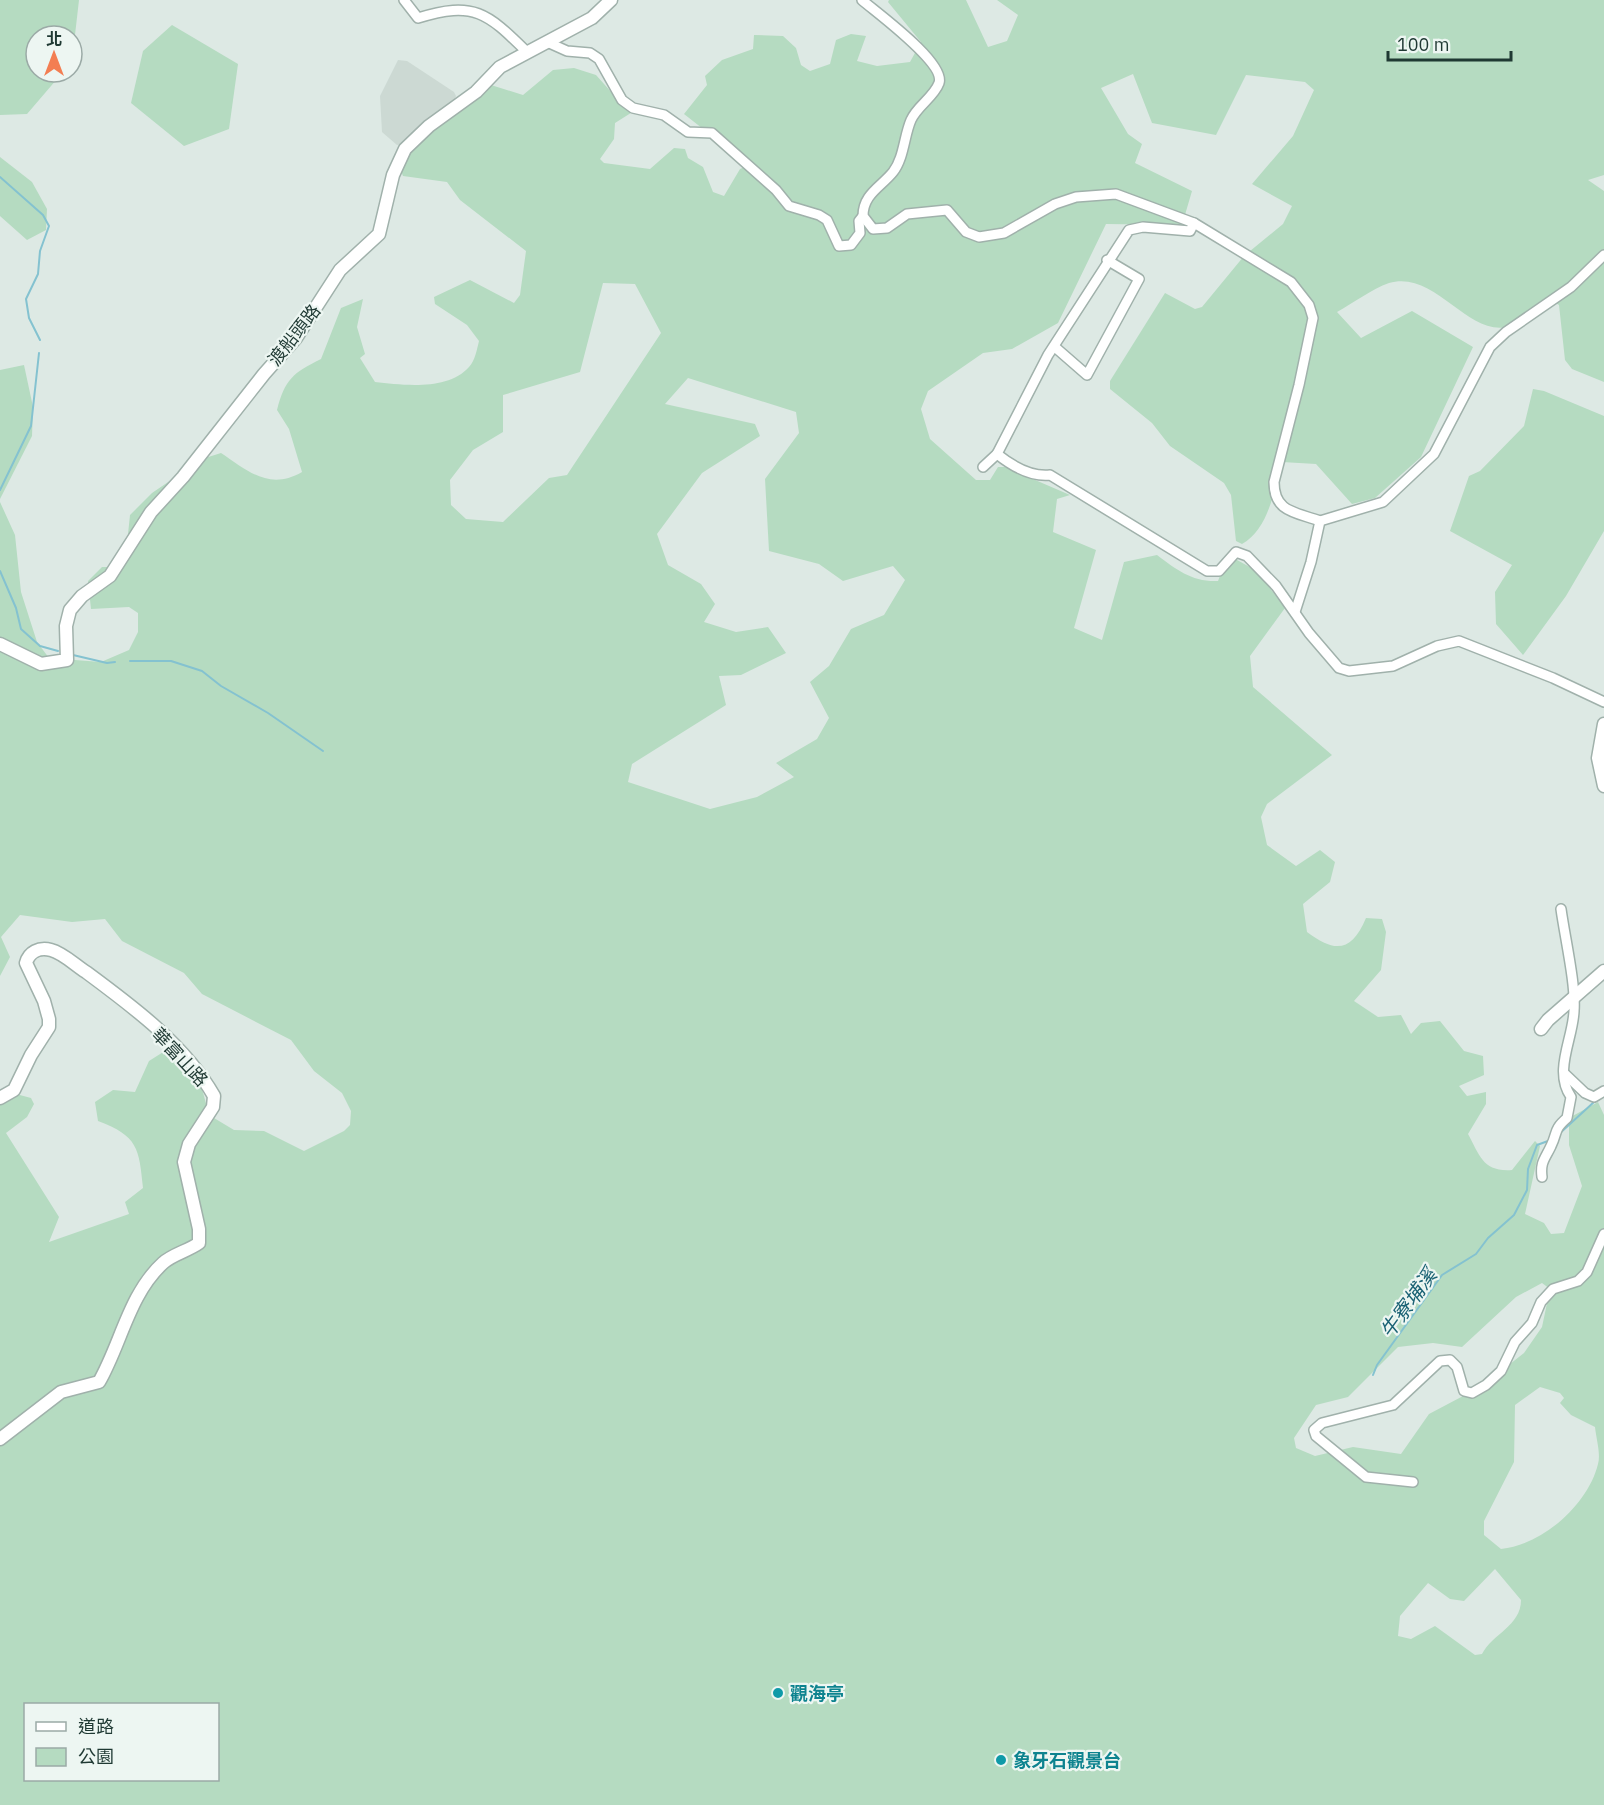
<svg xmlns="http://www.w3.org/2000/svg" width="1604" height="1805" font-family="'IBM Plex Sans','Noto Sans TC',sans-serif">
	<style>
		.built { fill: #ccd9d3 }
		.green { fill: #b5dbc1; fill-rule: evenodd }
		.lines { fill: none; stroke-linecap: round; stroke-linejoin: round }
		.stream { stroke: #84c2d0; stroke-width: 2 }
		.minor-casing { stroke: #a0b1ab; stroke-width: 12 }
		.tertiary-casing { stroke: #a0b1ab; stroke-width: 15 }
		.minor { stroke: #fff; stroke-width: 9 }
		.tertiary { stroke: #fff; stroke-width: 12 }
		.culture-dot { fill: #0f9aa8; stroke: #edf6f2; stroke-width: 2 }
		.labels { text-anchor: middle; dominant-baseline: central; stroke-width: 4.5; stroke-linejoin: round; paint-order: stroke }
		.street-label { font-size: 18px; fill: #1f3933; stroke: #edf6f2 }
		.culture-label { font-size: 18px; font-weight: bold; fill: #0d838f; stroke: #edf6f2; text-anchor: start }
		.water-label { font-size: 20px; font-style: italic; fill: #1a6274; stroke: #edf6f2 }
	</style>
	<rect width="100%" height="100%" fill="#dde9e4"/>
	<!-- built -->
	<path class="built" d="M398,60L407,61L454,92L456,96L451,108L403,144L397,145L382,132L380,96Z"/>
	<!-- green -->
	<g class="green">
		<path d="M0,0H79L72,61V36H36V72H63L27,114L0,115Z"/>
		<path d="M889,0H966L988,47L1007,41L1018,15L997,0H1604V175L1588,180L1604,191V382L1572,369L1565,360L1559,305L1549,299C1539,306 1517,325 1507,327C1466,335 1435,270 1389,283C1372,289 1353,303 1337,312L1361,338L1412,311L1473,347L1421,457L1375,498L1352,504L1316,464L1282,462C1274,490 1269,529 1242,544L1236,541L1231,495L1224,483L1170,446L1152,423L1110,389V381L1165,293L1195,309L1202,307L1244,256L1283,224L1292,206L1252,184L1293,136L1314,90L1305,82L1246,75L1216,135L1152,123L1133,74L1101,88L1128,134L1142,144L1135,163L1192,191L1182,225L1106,224L1058,323L1012,349L983,353L928,391L921,409L930,439L976,480H990L998,467H1005L1070,495L1057,499L1053,532L1096,550L1074,628L1102,640L1124,562L1157,555C1177,570 1192,582 1218,581L1228,555L1257,571L1285,608L1250,656L1253,687L1332,755L1267,804L1261,817L1267,845L1296,866L1320,850L1335,862L1330,882L1303,904L1307,932C1336,954 1352,951 1366,918L1382,919L1386,932L1381,970L1354,1001L1378,1017L1401,1015L1411,1034L1421,1023L1440,1021L1464,1051L1483,1056L1484,1075L1459,1086L1467,1096L1486,1092V1104L1468,1134C1480,1156 1483,1172 1512,1170L1535,1141L1540,1146L1525,1214L1544,1223L1551,1234L1564,1233L1582,1186L1569,1145V1118L1598,1102L1604,1115V1805H0V1099L16,1094L31,1098L34,1104L27,1117L6,1133L59,1217L49,1242L129,1214L125,1202L143,1188C139,1148 138,1136 98,1121L95,1102L113,1090L135,1092L149,1061L168,1049L200,1081L209,1115L234,1130L264,1131L304,1151L344,1131L350,1125L351,1111L342,1093L314,1071L291,1040L202,994L184,973L122,941L105,919L72,922L20,915L1,937L10,957L0,976V502L15,535L21,592L37,642L49,658L101,662L129,650L138,632V613L129,607L91,609L88,581L102,567H113L126,553L130,515L152,493L202,459L221,453C248,471 269,491 302,472L289,429L277,410C285,379 293,373 321,359L341,308L363,299L357,327L365,354L360,358L375,382C403,385 448,391 469,367C475,361 477,349 479,341L467,325L435,304L434,297L470,280L514,303L520,295L526,251L460,200L447,182L403,176L399,166L422,133L480,97L491,85L523,95L553,70L574,68L596,75L621,103L634,111L615,123L614,139L600,159L604,163L650,169L674,148L685,149L688,158L703,167L713,192L724,196L740,169L749,165L684,114L707,85L705,76L722,60L753,49L754,35L783,36L796,48L801,65L810,71L830,64L836,40L851,34L866,36L857,61L877,66L910,62L921,42L888,2ZM603,283L635,284L661,333L567,475L549,478L503,522L466,519L451,505L450,480L473,450L503,432V395L580,372ZM688,378L796,412L799,433L765,479L769,551L819,564L843,581L893,566L905,580L884,615L851,629L829,666L810,682L829,718L817,739L776,763L794,777L757,797L710,809L628,782L632,764L726,705L719,676L741,675L786,653L768,627L736,632L704,622L715,604L701,584L668,565L657,534L702,473L760,436L755,424L665,404ZM1542,1283L1550,1289L1542,1327L1524,1353L1482,1386L1429,1414L1401,1454L1353,1447L1315,1456L1296,1448L1294,1438L1316,1405L1348,1397L1398,1347L1433,1343L1462,1347L1516,1297ZM1540,1387L1560,1393L1564,1398L1560,1403L1571,1415L1595,1427C1596,1438 1601,1454 1598,1464C1588,1505 1542,1545 1501,1549L1484,1535V1521L1514,1462L1515,1405ZM1495,1569L1521,1600C1521,1626 1492,1634 1482,1654L1475,1655L1435,1626L1411,1639L1398,1636L1400,1616L1428,1583L1450,1599L1464,1601ZM26,1704H218V1780H26Z"/>
		<path d="M172,25L238,64L229,129L184,146L131,103L143,51Z"/>
		<path d="M0,157L32,182L47,209L46,230L27,240L0,216Z"/>
		<path d="M24,365L33,407L32,436L0,499V370Z"/>
		<path d="M1533,389L1544,391L1604,416V531L1566,596L1523,655L1496,624L1495,592L1512,565L1450,531L1469,476L1480,471L1524,426Z"/>
	</g>
	<g class="lines">
		<!-- stream -->
		<g class="stream">
			<path d="M0,177L43,215L49,226L40,251L38,274L26,299L29,318L40,340"/>
			<path d="M0,490L31,426L39,353"/>
			<path d="M0,571L16,608L21,629L40,646L58,651"/>
			<path d="M73,655L107,663L115,662"/>
			<path d="M130,661H171L202,671L221,686L268,713L323,751"/>
			<path d="M1559,1134L1594,1102"/>
			<path d="M1373,1375L1377,1365L1442,1275L1476,1254L1488,1238L1514,1215L1527,1190L1528,1169L1537,1145L1548,1141"/>
		</g>
		<!-- minor casing -->
		<g class="minor-casing">
			<g id="minor">
				<path d="M404,0L418,18C475,0 488,14 527,52"/>
				<path d="M862,0C877,13 946,63 939,83C934,97 917,106 911,120C904,136 904,158 893,172C881,187 863,194 863,216L873,229L887,228L907,214L947,210L966,232L979,237L1004,233L1055,204L1076,197L1116,194L1194,223L1291,282L1309,305L1313,318L1299,385L1274,482C1274,512 1295,512 1320,521"/>
				<path d="M547,42L567,51L590,53L599,59L622,100L633,108L664,115L688,132L712,133L776,190L789,206L819,215L827,220L839,246L851,245L860,233L859,221L863,216"/>
				<path d="M1194,223L1190,231L1143,227L1129,230L1048,355L997,454C1012,466 1031,477 1050,475L1207,571H1219L1236,552L1247,556L1276,586L1309,633L1339,668L1349,671L1393,666L1437,646L1459,641L1553,678L1604,702"/>
				<path d="M1056,348L1087,375L1139,279L1107,260"/>
				<path d="M983,467L997,454"/>
				<path d="M1295,612L1311,562L1320,521L1383,502L1434,454L1490,347L1506,332L1571,287L1604,255"/>
				<path d="M1565,1074L1585,1093L1594,1097L1604,1091"/>
				<path d="M1542,1177C1540,1162 1545,1159 1551,1146C1558,1132 1553,1130 1567,1118L1571,1097C1553,1071 1573,1039 1574,1011C1576,985 1565,938 1561,909"/>
				<path d="M1413,1482L1366,1477L1316,1436L1314,1430L1322,1423L1393,1405L1440,1361L1450,1360L1457,1367L1464,1391L1472,1393L1486,1385L1501,1371L1515,1342L1532,1323L1541,1302L1553,1289L1578,1281L1587,1272L1604,1234"/>
			</g>
		</g>
		<!-- tertiary casing -->
		<g class="tertiary-casing">
			<g id="tertiary">
				<path d="M0,644L41,664L67,660L66,626L70,610L82,596L110,576L151,512L183,477L264,374L296,338L340,270L379,234L393,175L405,149L429,126L476,92L500,67L592,18L611,0"/>
				<path d="M1604,724L1598,758L1604,786"/>
				<path d="M1541,1029L1548,1020L1604,971"/>
				<path d="M0,1098L14,1090L31,1055L49,1027V1019L44,1001L26,963C29,952 39,947 51,950C63,953 75,965 86,972C132,1006 185,1045 214,1096L213,1107L189,1144L184,1162L199,1229V1243C188,1251 173,1254 163,1263C129,1294 121,1344 99,1382L61,1392L0,1439"/>
			</g>
		</g>
		<!-- minor -->
		<use href="#minor" class="minor"/>
		<!-- tertiary -->
		<use href="#tertiary" class="tertiary"/>
	</g>
	<!-- markers -->
	<g class="culture-dot">
		<circle cx="778" cy="1693" r="6"/>
		<circle cx="1001" cy="1760" r="6"/>
	</g>
	<g class="labels">
		<!-- street labels -->
		<g class="street-label">
			<text transform="translate(294 335) rotate(-52)">渡船頭路</text>
			<text transform="translate(180 1057) rotate(47)">華富山路</text>
		</g>
		<!-- culture labels -->
		<g class="culture-label">
			<text x="790" y="1693">觀海亭</text>
			<text x="1013" y="1760">象牙石觀景台</text>
		</g>
		<!-- water labels -->
		<g class="water-label">
			<text transform="translate(1408 1303) rotate(-54)">牛寮埔溪</text>
		</g>
	</g>
	<!-- legend -->
	<rect x="24" y="1703" width="195" height="78" fill="#edf6f2" stroke="#9baaa6" stroke-width="1.5"/>
	<rect x="36" y="1722" width="30" height="9" fill="#ffffff" stroke="#9baaa6" stroke-width="1.5"/>
	<text x="78" y="1733" font-size="18" fill="#1f3933">道路</text>
	<rect x="36" y="1748" width="30" height="18" fill="#b5dbc1" stroke="#9baaa6" stroke-width="1.5"/>
	<text x="78" y="1763" font-size="18" fill="#1f3933">公園</text>
	<!-- north arrow -->
	<g transform="translate(54 54)"><circle r="28" fill="#edf6f2" stroke="#9baaa6" stroke-width="1.5"/>
	<path d="M0-4.5L10 22L0 15L-10 22Z" fill="#f37e52"/>
	<text y="-9" font-size="16" font-weight="bold" text-anchor="middle" fill="#1f3933">北</text>
	</g>
	<!-- scale -->
	<path d="M1388 51v9h123v-9" fill="none" stroke="#1f3933" stroke-width="3"/>
	<text x="1397" y="51" font-size="18" fill="#1f3933" stroke="#edf6f2" stroke-width="4.5" paint-order="stroke">100 m</text>
</svg>
